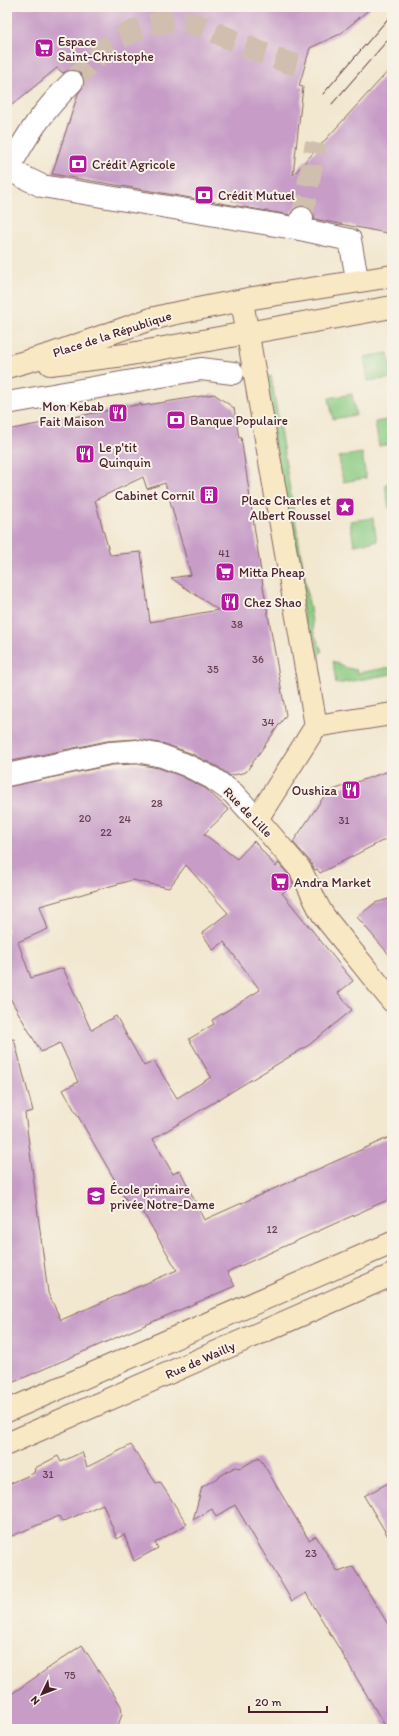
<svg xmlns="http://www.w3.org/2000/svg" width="399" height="1736" font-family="Itim,sans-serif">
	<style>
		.green { fill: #8ccc84; stroke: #6b7658 }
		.building { fill: #c79dc7; fill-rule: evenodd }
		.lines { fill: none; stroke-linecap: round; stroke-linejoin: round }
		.street-tunnel { stroke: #d0bfae; stroke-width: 22; stroke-dasharray: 22 11; stroke-linecap: butt }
		.street-casing { stroke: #856564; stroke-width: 24 }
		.secondary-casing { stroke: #856564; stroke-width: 24 }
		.street { stroke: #fff; stroke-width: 22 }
		.secondary { stroke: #f8e8c3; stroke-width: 22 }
		.tram { stroke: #4a1f2b; stroke-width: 1 }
		.labels { text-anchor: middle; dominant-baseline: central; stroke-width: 4; stroke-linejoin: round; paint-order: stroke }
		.number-label { font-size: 11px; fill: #693e52 }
		.poi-label { font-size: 13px; fill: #4a1f2b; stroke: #f7f3e8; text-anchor: start }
		.street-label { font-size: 13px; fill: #4a1f2b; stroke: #f7f3e8 }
	</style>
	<rect width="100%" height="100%" fill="#f7f3e8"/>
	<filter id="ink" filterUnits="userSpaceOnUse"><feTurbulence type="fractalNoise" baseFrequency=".025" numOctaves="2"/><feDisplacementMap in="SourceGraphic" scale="8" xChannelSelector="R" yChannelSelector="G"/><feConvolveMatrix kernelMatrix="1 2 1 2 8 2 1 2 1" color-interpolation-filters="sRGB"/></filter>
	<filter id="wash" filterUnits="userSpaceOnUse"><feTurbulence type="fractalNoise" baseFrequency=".012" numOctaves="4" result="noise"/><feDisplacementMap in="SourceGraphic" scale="16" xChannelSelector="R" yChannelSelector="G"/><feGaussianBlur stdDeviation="0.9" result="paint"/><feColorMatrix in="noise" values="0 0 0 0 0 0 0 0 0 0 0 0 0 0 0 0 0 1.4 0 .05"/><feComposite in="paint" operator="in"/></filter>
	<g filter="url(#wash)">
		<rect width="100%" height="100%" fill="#f2e7cf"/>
		<!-- green -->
		<g class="green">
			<path d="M388,353L392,378L368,381L364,357Z"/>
			<path d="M271,376L314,633L322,651L318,656L321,675L314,676L263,378Z"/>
			<path d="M352,394L356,415L333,419L329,398Z"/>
			<path d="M392,419V444L379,446L375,422Z"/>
			<path d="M362,453L366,478L343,482L339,457Z"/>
			<path d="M392,482V507L389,508L385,484Z"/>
			<path d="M373,518L377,541L354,545L350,521Z"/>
			<path d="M333,661L347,668L357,670V673L392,667V674L336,684Z"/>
		</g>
		<g id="blocks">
			<!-- building -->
			<g class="building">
				<path d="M7,7H372L340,34L310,48L299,86L303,87L293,175L392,67V234L314,219V213L310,209L304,206H297L293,210L290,215L52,174L78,94L84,85V79L81,73L75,70H69L63,73L57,68L7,109Z"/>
				<path d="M214,394L234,408L239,438L241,437L263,586L286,715L246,772L230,776L218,767L190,753L165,744L136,739L107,741L7,762V430L141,404V406ZM143,477L147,489L165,483L191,575L171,578L218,610L150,622L141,552L110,555L95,500Z"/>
				<path d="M136,764L159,768L181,776L206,789L229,810L204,834L237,859L254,841L276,867L278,863L289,875L294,885L282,893L353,981L338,993L352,1010L309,1045L153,1139L173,1174L180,1170L204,1220L392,1136V1198L227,1272L235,1286L7,1385V1040L14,1039L33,1111L25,1113L48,1293L61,1320L177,1270L140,1207L132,1210L63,1090L78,1082L60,1043L41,1052L7,993V787L112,765ZM186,865L228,913L202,933L213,950L224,942L260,990L212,1020L214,1024L189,1039L211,1077L177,1098L154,1061L144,1066L116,1016L91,1030L63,968L31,978L18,942L48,929L40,906L132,880L169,888Z"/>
				<path d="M392,770V836L320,873L317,869L315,870L309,860L293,842L327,792Z"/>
				<path d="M392,898V958L357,917L375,903Z"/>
				<path d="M131,1445L156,1483L160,1482L187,1524L155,1543L158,1548L134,1561L124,1534L117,1539L103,1504L62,1522L59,1516L7,1538V1485L34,1473L35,1468L58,1456L61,1462L82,1452L87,1467Z"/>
				<path d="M259,1457L309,1540L316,1536L338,1572L353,1567L392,1631V1729H387L306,1593L292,1601L235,1505L216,1517L212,1509L193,1520L202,1487L235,1467L241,1468Z"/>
				<path d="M392,1481V1543L364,1496Z"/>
				<path d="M82,1645L121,1706L122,1714L117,1729H7V1697Z"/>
			</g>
		</g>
	</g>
	<g filter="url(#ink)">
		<use href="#blocks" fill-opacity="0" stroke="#856564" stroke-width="1"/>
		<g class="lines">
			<!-- street-tunnel -->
			<g class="street-tunnel">
				<path d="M72,82C85,69 97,55 111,44C132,29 160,19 185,22C200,24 215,33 228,38C253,49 278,61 304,67"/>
				<path d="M302,218L316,143"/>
			</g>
			<!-- street casing -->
			<g class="street-casing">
				<g id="street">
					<path d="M7,169L42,186L300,229"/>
					<path d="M8,170C27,134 43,111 72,82"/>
					<path d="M302,218L300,229L350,240L356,273"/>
					<path d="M7,403L201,369L233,373"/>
					<path d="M7,775L110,753L137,751L162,756L186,765L212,778L233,793L257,819"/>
				</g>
			</g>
			<!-- secondary casing -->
			<g class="secondary-casing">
				<g id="secondary">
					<path d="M242,301L316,726"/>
					<path d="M50,364L125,355L392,307"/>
					<path d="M7,367L49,355L151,319L172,314L253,298L392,276"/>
					<path d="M316,726L257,819L299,868C310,885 314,904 326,919L392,1001"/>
					<path d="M316,726L392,714"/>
					<path d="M7,1411L392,1243"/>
					<path d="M7,1444L392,1275"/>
				</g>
			</g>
			<!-- street -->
			<use href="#street" class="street"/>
			<!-- secondary -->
			<use href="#secondary" class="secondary"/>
			<!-- tram -->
			<g class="tram">
				<path d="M323,94L392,14"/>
				<path d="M332,104L392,35"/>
			</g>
		</g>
	</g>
	<!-- icons -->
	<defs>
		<g id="supermarket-square" transform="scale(1)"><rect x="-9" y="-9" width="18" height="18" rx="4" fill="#b5179e" stroke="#f7f3e8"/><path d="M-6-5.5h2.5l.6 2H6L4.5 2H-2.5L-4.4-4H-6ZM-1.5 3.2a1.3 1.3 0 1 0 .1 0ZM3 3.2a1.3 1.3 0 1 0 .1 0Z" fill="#fff"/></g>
		<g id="bank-square" transform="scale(1)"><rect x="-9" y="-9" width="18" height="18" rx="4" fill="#b5179e" stroke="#f7f3e8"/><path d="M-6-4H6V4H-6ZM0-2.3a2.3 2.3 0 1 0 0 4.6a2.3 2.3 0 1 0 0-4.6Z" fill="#fff"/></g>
		<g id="restaurant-square" transform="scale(1)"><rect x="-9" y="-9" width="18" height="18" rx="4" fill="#b5179e" stroke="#f7f3e8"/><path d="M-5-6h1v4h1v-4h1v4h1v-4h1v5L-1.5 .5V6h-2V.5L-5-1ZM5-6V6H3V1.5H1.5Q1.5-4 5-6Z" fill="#fff"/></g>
		<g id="building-square" transform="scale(1)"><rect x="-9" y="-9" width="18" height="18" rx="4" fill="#b5179e" stroke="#f7f3e8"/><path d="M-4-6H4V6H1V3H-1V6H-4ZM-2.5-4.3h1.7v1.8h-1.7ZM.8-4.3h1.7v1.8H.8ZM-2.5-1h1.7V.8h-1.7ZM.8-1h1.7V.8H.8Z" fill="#fff"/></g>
		<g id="sight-square" transform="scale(1)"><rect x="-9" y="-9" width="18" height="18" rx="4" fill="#b5179e" stroke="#f7f3e8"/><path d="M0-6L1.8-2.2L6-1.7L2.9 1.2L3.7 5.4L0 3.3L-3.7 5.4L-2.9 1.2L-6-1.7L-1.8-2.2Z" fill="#fff"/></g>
		<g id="school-square" transform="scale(1)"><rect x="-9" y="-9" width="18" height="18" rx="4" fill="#b5179e" stroke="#f7f3e8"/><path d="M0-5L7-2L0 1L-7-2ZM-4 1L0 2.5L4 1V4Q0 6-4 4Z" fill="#fff"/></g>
	</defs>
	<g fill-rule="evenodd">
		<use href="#supermarket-square" x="44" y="48"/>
		<use href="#bank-square" x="78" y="164"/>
		<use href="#bank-square" x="204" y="195"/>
		<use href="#restaurant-square" x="118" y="413"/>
		<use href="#bank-square" x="176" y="420"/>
		<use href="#restaurant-square" x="85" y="454"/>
		<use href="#building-square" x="209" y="495"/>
		<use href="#sight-square" x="345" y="507"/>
		<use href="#supermarket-square" x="225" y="572"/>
		<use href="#restaurant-square" x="230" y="602"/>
		<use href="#restaurant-square" x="351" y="790"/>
		<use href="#supermarket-square" x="280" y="882"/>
		<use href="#school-square" x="96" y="1196"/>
	</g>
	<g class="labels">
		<!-- number labels -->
		<g class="number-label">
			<text x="224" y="553">41</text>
			<text x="237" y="624">38</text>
			<text x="258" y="659">36</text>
			<text x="213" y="669">35</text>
			<text x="268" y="722">34</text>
			<text x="157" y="803">28</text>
			<text x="85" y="818">20</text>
			<text x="125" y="819">24</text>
			<text x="344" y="820">31</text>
			<text x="106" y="832">22</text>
			<text x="272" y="1229">12</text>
			<text x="48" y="1474">31</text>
			<text x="311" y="1553">23</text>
			<text x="70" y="1675">75</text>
		</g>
		<!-- poi labels -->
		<g class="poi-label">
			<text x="58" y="41">Espace<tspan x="58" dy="15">Saint-Christophe</tspan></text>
			<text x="92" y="164">Crédit Agricole</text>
			<text x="218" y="195">Crédit Mutuel</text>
			<text x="104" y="406" text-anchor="end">Mon Kebab<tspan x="104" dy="15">Fait Maison</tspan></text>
			<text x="190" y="420">Banque Populaire</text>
			<text x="99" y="447">Le p'tit<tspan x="99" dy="15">Quinquin</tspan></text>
			<text x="195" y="495" text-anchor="end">Cabinet Cornil</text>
			<text x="331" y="500" text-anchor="end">Place Charles et<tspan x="331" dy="15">Albert Roussel</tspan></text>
			<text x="239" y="572">Mitta Pheap</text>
			<text x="244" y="602">Chez Shao</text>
			<text x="337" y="790" text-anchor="end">Oushiza</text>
			<text x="294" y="882">Andra Market</text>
			<text x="110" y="1189">École primaire<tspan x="110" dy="15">privée Notre-Dame</tspan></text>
		</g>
		<!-- street labels -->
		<g class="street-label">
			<text transform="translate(112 334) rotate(-18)">Place de la République</text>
			<text transform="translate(248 812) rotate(46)">Rue de Lille</text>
			<text transform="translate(200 1360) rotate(-24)">Rue de Wailly</text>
		</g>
	</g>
	<!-- margin -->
	<rect width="399" height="1736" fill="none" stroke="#f7f3e8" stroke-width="24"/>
	<!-- north arrow -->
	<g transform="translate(42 1694) rotate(227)" stroke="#f7f3e8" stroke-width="3" paint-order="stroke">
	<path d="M0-3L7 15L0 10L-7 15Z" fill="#4a1f2b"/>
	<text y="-6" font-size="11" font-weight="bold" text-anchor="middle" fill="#4a1f2b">N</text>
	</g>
	<!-- scale -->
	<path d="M249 1706v6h78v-6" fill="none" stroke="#4a1f2b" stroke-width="2"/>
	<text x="255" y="1706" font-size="12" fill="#4a1f2b" stroke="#f7f3e8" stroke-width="3" paint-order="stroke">20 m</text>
</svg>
